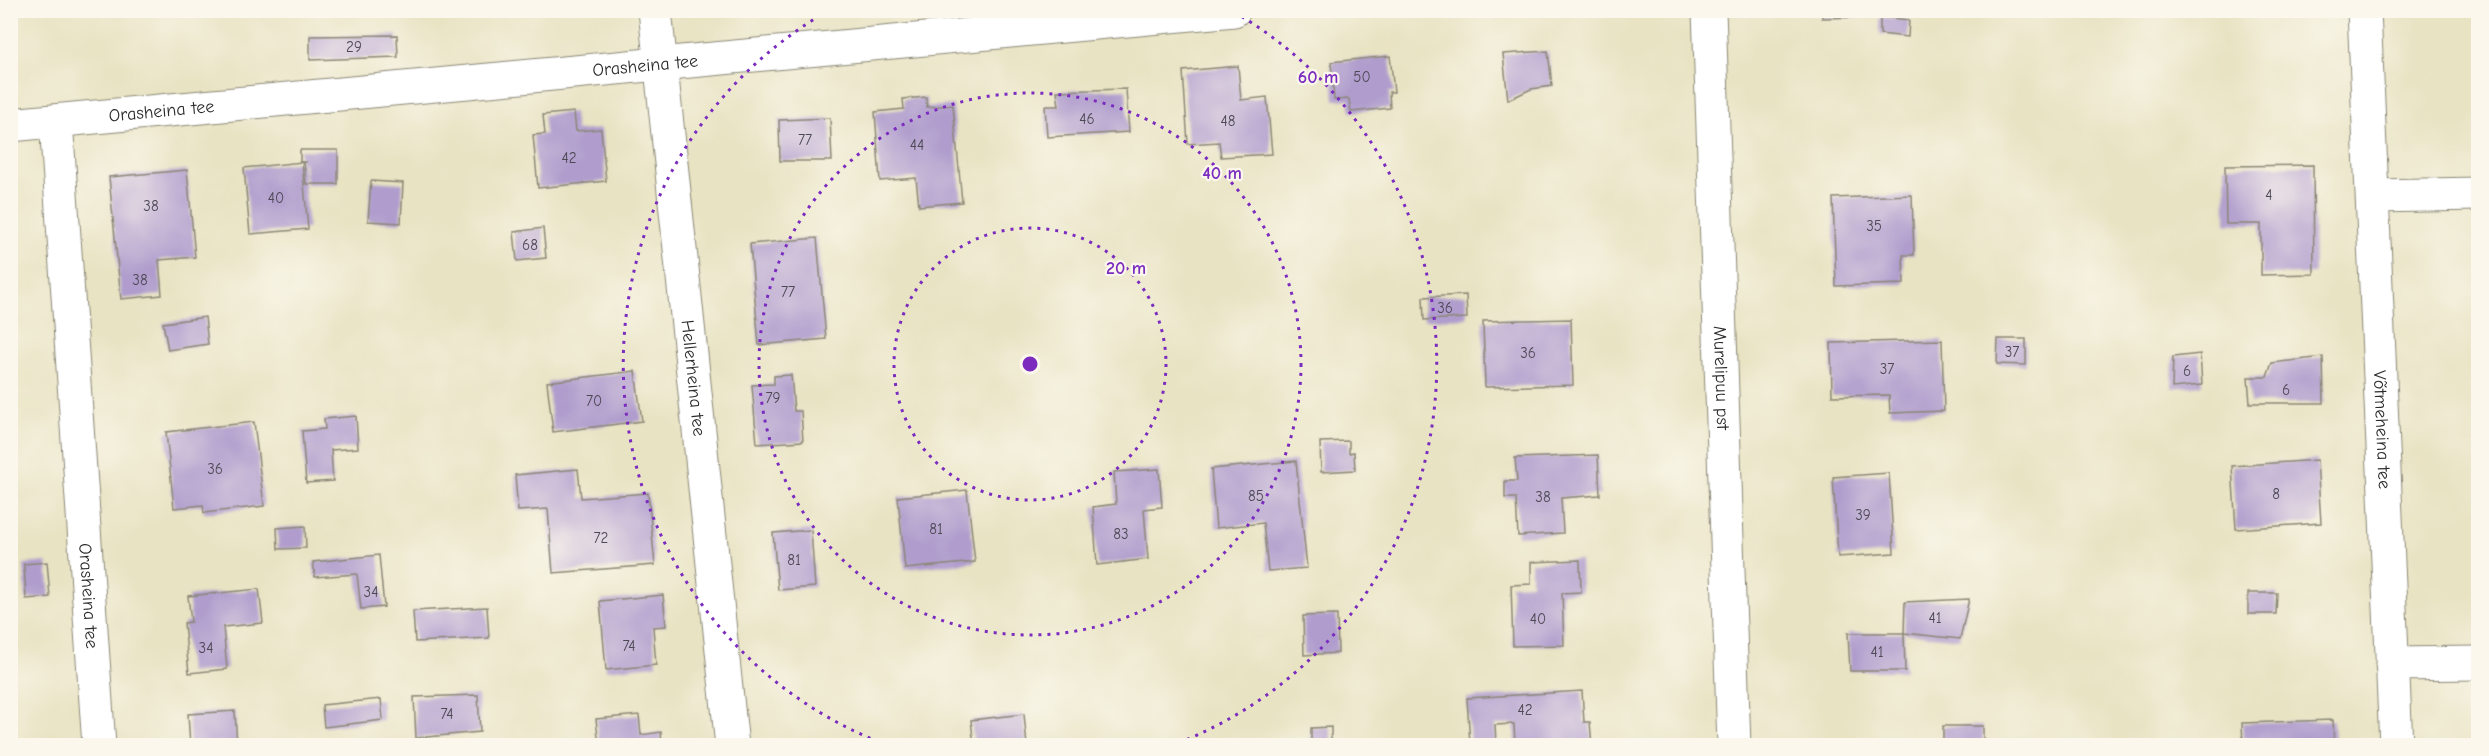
<svg xmlns="http://www.w3.org/2000/svg" width="2489" height="756" font-family="'Comic Neue',sans-serif">
	<style>
		.building { fill: #b09dcd }
		.lines { fill: none; stroke-linecap: round; stroke-linejoin: round }
		.street-casing { stroke: #8a8776; stroke-width: 35 }
		.street { stroke: #fff; stroke-width: 33 }
		.ring { fill: none; stroke: #7b2cbf; stroke-width: 3; stroke-dasharray: 3 6 }
		.labels { text-anchor: middle; dominant-baseline: central; stroke-width: 4.5; stroke-linejoin: round; paint-order: stroke }
		.number-label { font-size: 15px; fill: #4c4854 }
		.street-label { font-size: 18px; fill: #2b2b2b; stroke: #fbf7ec }
		.centre { fill: #7b2cbf; stroke: #fbf7ec; stroke-width: 3 }
		.ring-label { font-size: 18px; text-anchor: middle; font-weight: bold; fill: #7b2cbf; stroke: #fbf7ec; stroke-width: 4.5; stroke-linejoin: round; paint-order: stroke }
	</style>
	<rect width="100%" height="100%" fill="#fbf7ec"/>
	<filter id="ink" filterUnits="userSpaceOnUse"><feTurbulence type="fractalNoise" baseFrequency=".0167" numOctaves="2"/><feDisplacementMap in="SourceGraphic" scale="12" xChannelSelector="R" yChannelSelector="G"/><feConvolveMatrix kernelMatrix="1 2 1 2 8 2 1 2 1" color-interpolation-filters="sRGB"/></filter>
	<filter id="wash" filterUnits="userSpaceOnUse"><feTurbulence type="fractalNoise" baseFrequency=".008" numOctaves="4" result="noise"/><feDisplacementMap in="SourceGraphic" scale="24" xChannelSelector="R" yChannelSelector="G"/><feGaussianBlur stdDeviation="1.35" result="paint"/><feColorMatrix in="noise" values="0 0 0 0 0 0 0 0 0 0 0 0 0 0 0 0 0 1.4 0 .05"/><feComposite in="paint" operator="in"/></filter>
	<g filter="url(#wash)">
		<rect width="100%" height="100%" fill="#e8e3c2"/>
		<g id="blocks">
			<!-- building -->
			<g class="building">
				<path d="M1822,10H1863V17L1822,18Z"/>
				<path d="M1880,17L1909,20L1908,37L1880,34Z"/>
				<path d="M397,35L398,57L310,60V36Z"/>
				<path d="M1548,51L1552,86L1531,89L1508,100L1503,54Z"/>
				<path d="M1390,56L1394,92H1389L1390,108L1351,112L1349,99L1334,100L1331,62Z"/>
				<path d="M1238,66L1241,100L1267,97L1272,154L1221,157L1219,142L1188,144L1183,71Z"/>
				<path d="M1126,89L1129,132L1047,137L1045,106H1059L1057,91Z"/>
				<path d="M926,97L927,107L953,105L962,202L919,206L916,178L880,181L875,112L904,109L903,99Z"/>
				<path d="M574,112L576,131L601,129L606,181L538,188L533,135L545,134L543,115Z"/>
				<path d="M830,118L832,161H780L779,120Z"/>
				<path d="M300,150H338V184H306L304,162H307H300Z"/>
				<path d="M302,162L308,229L250,234L244,168Z"/>
				<path d="M2313,165L2314,274L2261,275V224H2226L2225,166Z"/>
				<path d="M187,170L195,257L159,260L162,295L121,299L109,177Z"/>
				<path d="M371,181L403,183L401,223L368,221Z"/>
				<path d="M1912,195L1914,255H1903L1904,284L1836,286L1833,198Z"/>
				<path d="M543,228L546,258L517,261L514,232Z"/>
				<path d="M817,238L826,339L759,345L750,244Z"/>
				<path d="M1466,295L1467,318L1424,320L1423,297Z"/>
				<path d="M205,317L208,344L168,350L163,323Z"/>
				<path d="M1571,319L1573,385L1485,387L1483,321Z"/>
				<path d="M1998,339H2026V365L1997,364Z"/>
				<path d="M1942,340L1944,411L1890,413L1889,395L1832,396L1831,343Z"/>
				<path d="M2200,354L2202,385L2172,388L2173,357Z"/>
				<path d="M2323,357L2324,403H2250L2248,377H2267L2272,363Z"/>
				<path d="M635,371L642,421L553,432L547,382Z"/>
				<path d="M791,375L794,411H801L803,441L757,444L752,385L774,384V376Z"/>
				<path d="M356,416L358,448L331,450L333,481L306,483L302,431L325,429L324,419Z"/>
				<path d="M254,422L264,506L204,513L203,505L174,508L166,432Z"/>
				<path d="M10,433L15,464L10,465Z"/>
				<path d="M1349,441V453L1354,452L1355,470L1321,472L1320,442Z"/>
				<path d="M1598,455L1600,495L1561,498L1563,533L1518,536L1516,498H1505V481H1517L1515,458Z"/>
				<path d="M2317,460L2321,523L2236,529L2232,466Z"/>
				<path d="M1296,461L1307,568L1268,571L1263,523L1216,528L1211,469Z"/>
				<path d="M578,469L581,498L648,493L655,565L553,573L548,509L518,511L515,475Z"/>
				<path d="M1159,469L1162,507L1144,509L1148,559L1097,565L1093,507L1116,504L1114,472Z"/>
				<path d="M1889,473L1894,553L1838,557L1833,477Z"/>
				<path d="M967,490L975,562L905,569L898,497Z"/>
				<path d="M305,526L306,548L278,549L277,528Z"/>
				<path d="M811,530L815,587L778,590L773,533Z"/>
				<path d="M379,555L384,607L361,609L357,574L315,577L313,562Z"/>
				<path d="M1580,560L1581,592L1562,593L1564,645L1513,646L1511,585L1531,584V562Z"/>
				<path d="M47,562L50,597L26,599L24,564Z"/>
				<path d="M259,589L263,623L223,627L227,669L189,673L184,623L191,622L188,596Z"/>
				<path d="M2248,593H2277L2276,614H2248Z"/>
				<path d="M663,595L666,626L653,627L656,665L606,670L600,601Z"/>
				<path d="M1969,599L1960,639L1904,633L1905,602Z"/>
				<path d="M487,607L489,638L415,642L413,611Z"/>
				<path d="M1337,615L1338,653L1304,655L1303,616Z"/>
				<path d="M1848,633H1904L1905,671H1850Z"/>
				<path d="M1582,691L1584,722H1590L1592,746H1515L1514,724L1495,725L1496,743L1470,744L1467,698Z"/>
				<path d="M478,695L480,732L416,738L414,697Z"/>
				<path d="M381,699L383,720L324,727L322,705Z"/>
				<path d="M235,711L237,746H190L188,714Z"/>
				<path d="M1024,714L1027,746H974L971,720Z"/>
				<path d="M639,715L641,735L661,732L662,746H599L596,719Z"/>
				<path d="M2333,720L2334,746H2243L2242,723Z"/>
				<rect x="1943" y="726" width="40" height="20"/>
				<path d="M1331,727V746H1311V728Z"/>
			</g>
		</g>
	</g>
	<g filter="url(#ink)">
		<use href="#blocks" fill-opacity="0" stroke="#8a8776" stroke-width="1.5"/>
		<g class="lines">
			<!-- street casing -->
			<g class="street-casing">
				<g id="street">
					<path id="s1" d="M655,10L732,746"/>
					<path id="s2" d="M1709,10L1734,746"/>
					<path id="s3" d="M2364,10L2396,746"/>
					<path id="s4" d="M56,121L99,746"/>
					<path id="s5" d="M10,125L1234,10"/>
					<path d="M2374,196L2478,194"/>
					<path d="M2392,664L2478,663"/>
				</g>
			</g>
			<!-- street -->
			<use href="#street" class="street"/>
		</g>
	</g>
	<!-- distance rings -->
	<g class="ring">
		<circle cx="1030" cy="364" r="136"/>
		<circle cx="1030" cy="364" r="271"/>
		<path d="M887 745A407 407 0 0 1 826 12M1234 12A407 407 0 0 1 1173 745"/>
	</g>
	<g class="labels">
		<!-- number labels -->
		<g class="number-label">
			<text x="354" y="47">29</text>
			<text x="1362" y="77">50</text>
			<text x="1087" y="119">46</text>
			<text x="1228" y="121">48</text>
			<text x="805" y="140">77</text>
			<text x="917" y="145">44</text>
			<text x="569" y="158">42</text>
			<text x="2269" y="195">4</text>
			<text x="276" y="198">40</text>
			<text x="151" y="206">38</text>
			<text x="1874" y="226">35</text>
			<text x="530" y="245">68</text>
			<text x="140" y="280">38</text>
			<text x="788" y="292">77</text>
			<text x="1445" y="308">36</text>
			<text x="2012" y="352">37</text>
			<text x="1528" y="353">36</text>
			<text x="1887" y="369">37</text>
			<text x="2187" y="371">6</text>
			<text x="2286" y="390">6</text>
			<text x="773" y="398">79</text>
			<text x="594" y="401">70</text>
			<text x="215" y="469">36</text>
			<text x="2276" y="494">8</text>
			<text x="1256" y="496">85</text>
			<text x="1543" y="497">38</text>
			<text x="1863" y="515">39</text>
			<text x="936" y="529">81</text>
			<text x="1121" y="534">83</text>
			<text x="601" y="538">72</text>
			<text x="794" y="560">81</text>
			<text x="371" y="592">34</text>
			<text x="1935" y="618">41</text>
			<text x="1538" y="619">40</text>
			<text x="629" y="646">74</text>
			<text x="206" y="648">34</text>
			<text x="1877" y="652">41</text>
			<text x="1525" y="710">42</text>
			<text x="447" y="714">74</text>
		</g>
		<!-- street labels -->
		<g class="street-label">
			<text stroke="none"><textPath href="#s5" startOffset="638">Orasheina tee</textPath></text>
			<text stroke="none"><textPath href="#s5" startOffset="152">Orasheina tee</textPath></text>
			<text stroke="none"><textPath href="#s1" startOffset="370">Hellerheina tee</textPath></text>
			<text stroke="none"><textPath href="#s2" startOffset="368">Murelipuu pst</textPath></text>
			<text stroke="none"><textPath href="#s3" startOffset="420">Võtmeheina tee</textPath></text>
			<text stroke="none"><textPath href="#s4" startOffset="476">Orasheina tee</textPath></text>
		</g>
	</g>
	<circle cx="1030" cy="364" r="9" class="centre"/>
	<g class="ring-label">
		<text x="1318" y="83">60 m</text>
		<text x="1222" y="179">40 m</text>
		<text x="1126" y="274">20 m</text>
	</g>
	<!-- margin -->
	<rect width="2489" height="756" fill="none" stroke="#fbf7ec" stroke-width="36"/>
</svg>
